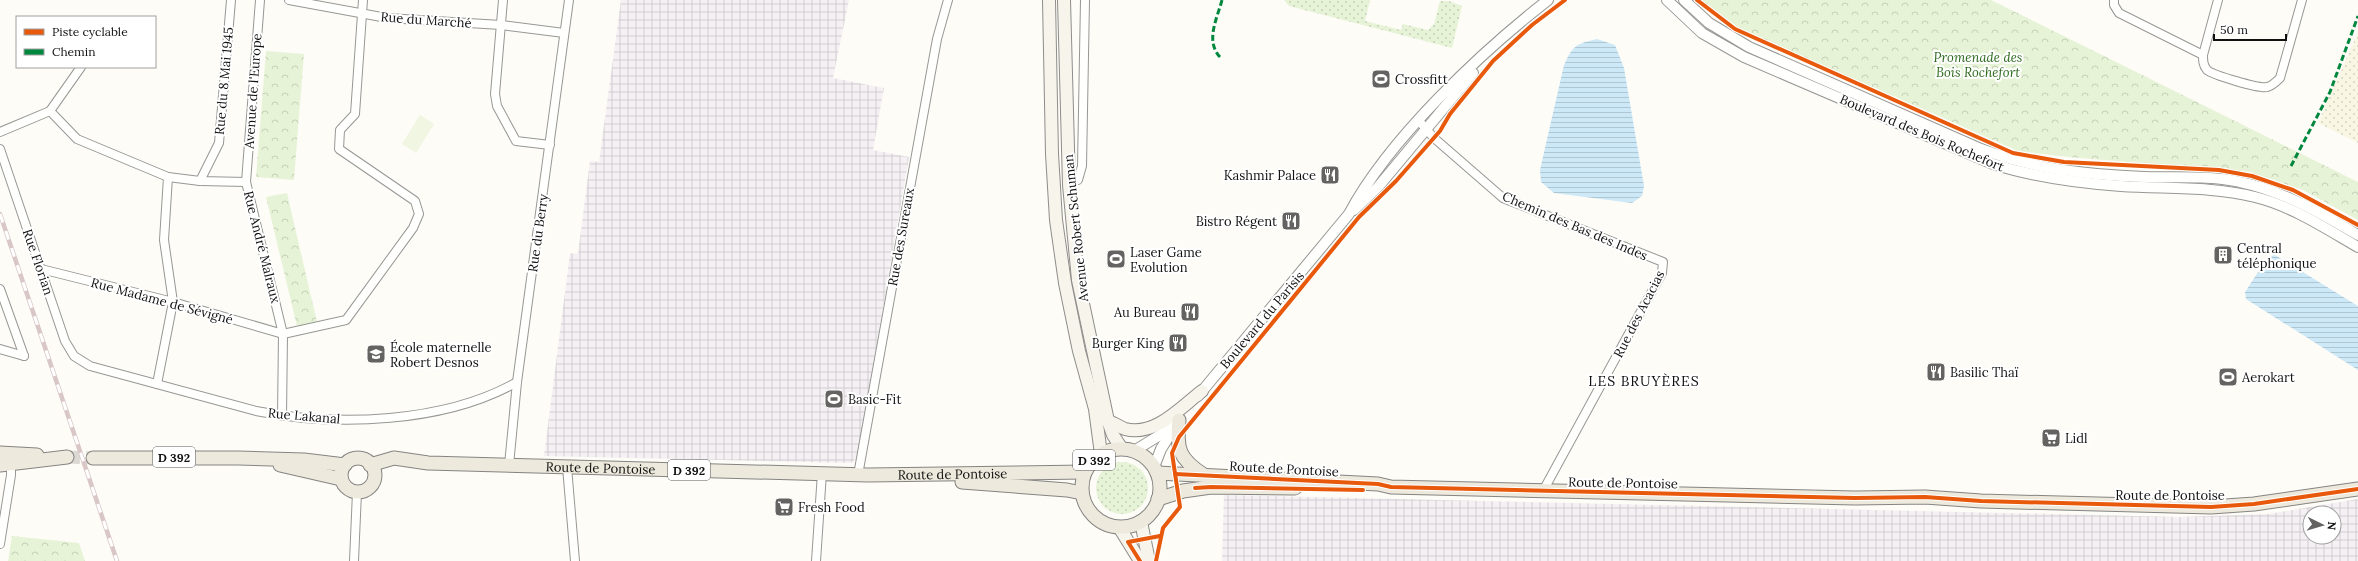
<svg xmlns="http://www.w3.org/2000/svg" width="2358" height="561" font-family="Lora,serif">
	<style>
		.industrial { fill: url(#industrial-grid); fill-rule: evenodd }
		.farmland { fill: url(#farmland-dots) }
		.grass { fill: url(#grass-dots) }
		.park { fill: url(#park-crowns) }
		.pitch { fill: #f0f6e1 }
		.water { fill: url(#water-rules) }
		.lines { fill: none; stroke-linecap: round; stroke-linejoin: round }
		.primary-tunnel { stroke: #dad9d4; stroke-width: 13; stroke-dasharray: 13 6; stroke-linecap: butt }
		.minor-casing { stroke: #979795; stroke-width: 10 }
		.tertiary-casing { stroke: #979795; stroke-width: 12 }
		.secondary-casing { stroke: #8e8d8b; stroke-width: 14 }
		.primary-casing { stroke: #858482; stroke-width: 15 }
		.minor { stroke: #fffffe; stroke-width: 8 }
		.tertiary { stroke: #fffffe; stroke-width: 10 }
		.secondary { stroke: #f6f4eb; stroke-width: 12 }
		.primary { stroke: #ede9dc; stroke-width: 13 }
		.rail-casing { stroke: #d9c6c7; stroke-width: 4.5 }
		.rail { stroke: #fff; stroke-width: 3; stroke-dasharray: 9; stroke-linecap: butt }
		.quiet { stroke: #00873e; stroke-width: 3; stroke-dasharray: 6 3; stroke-linecap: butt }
		.cycleway-casing { stroke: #fff; stroke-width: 6 }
		.cycleway { stroke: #e8590c; stroke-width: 4 }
		.labels { text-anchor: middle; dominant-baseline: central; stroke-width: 4; stroke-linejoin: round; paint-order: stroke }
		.shield { fill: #fff; stroke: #585858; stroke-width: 1 }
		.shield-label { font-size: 12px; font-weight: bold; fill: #111 }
		.street-label { font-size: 13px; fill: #111; stroke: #fff }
		.park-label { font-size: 13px; font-style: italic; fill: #2f6b1f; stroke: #fff }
		.poi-label { font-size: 13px; fill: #111; stroke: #fff; text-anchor: start }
		.neighbourhood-label { font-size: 14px; letter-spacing: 1px; fill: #111; stroke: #fff }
	</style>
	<defs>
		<pattern id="industrial-grid" width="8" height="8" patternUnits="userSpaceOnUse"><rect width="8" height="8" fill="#f5f0f3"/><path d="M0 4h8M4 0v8" fill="none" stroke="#d1cdcf"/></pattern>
		<pattern id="farmland-dots" width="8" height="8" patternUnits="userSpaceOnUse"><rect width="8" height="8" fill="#f9f7e4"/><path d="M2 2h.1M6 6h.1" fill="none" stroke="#d4d3c3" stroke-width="1.8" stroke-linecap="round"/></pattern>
		<pattern id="grass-dots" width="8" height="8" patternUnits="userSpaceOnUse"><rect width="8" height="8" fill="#e7f3d7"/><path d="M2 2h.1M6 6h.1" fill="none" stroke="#c5cfb8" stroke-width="1.8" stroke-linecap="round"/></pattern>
		<pattern id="park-crowns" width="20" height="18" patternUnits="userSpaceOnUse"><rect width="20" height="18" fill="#e7f3d7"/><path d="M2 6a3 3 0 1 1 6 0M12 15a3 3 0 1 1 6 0" fill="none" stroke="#c5cfb8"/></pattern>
		<pattern id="water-rules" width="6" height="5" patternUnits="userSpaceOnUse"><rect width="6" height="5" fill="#cde8f7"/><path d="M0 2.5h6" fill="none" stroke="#afc6d3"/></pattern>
	</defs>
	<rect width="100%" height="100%" fill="#fdfcf7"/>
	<!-- industrial -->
	<g class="industrial">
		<path d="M621,0H849L833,78L884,88L873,150L909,157L857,458L851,463L544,456L570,253L578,254L590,161L599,162Z"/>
		<path d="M1224,495L2179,517L2268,514L2358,499V561H1222ZM2310,513H2334V537H2310Z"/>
	</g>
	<!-- farmland -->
	<path class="farmland" d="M2358,32V143L2318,123Z"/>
	<!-- grass -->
	<g class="grass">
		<path d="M1284,0H1370L1365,21L1401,30L1403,24L1428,30L1434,24L1440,1H1449L1462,6L1452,48L1289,6Z"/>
		<circle cx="1122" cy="488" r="26"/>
	</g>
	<!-- park -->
	<g class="park">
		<path d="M1700,0H1991L2358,182V220L2303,190L2250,172L2068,157L2018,151L1739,28Z"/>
		<path d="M266,51L304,54L294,180L256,177Z"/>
		<path d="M287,193L317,322L297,326L266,197Z"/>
		<path d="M12,536L79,543L85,561H8Z"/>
	</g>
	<!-- pitch -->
	<path class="pitch" d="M420,115L434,124L416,153L402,144Z"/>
	<!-- water -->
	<g class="water">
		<path d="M1597,39L1615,45L1624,68L1644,186L1642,196L1632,203L1554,193L1541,182L1540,170L1564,65C1573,45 1576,44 1597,39Z"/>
		<path d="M2275,255L2358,306V370L2246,299L2245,292L2268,257Z"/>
	</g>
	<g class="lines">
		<!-- primary-tunnel -->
		<path class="primary-tunnel" d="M67,457L93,458"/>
		<!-- minor casing -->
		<g class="minor-casing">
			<g id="minor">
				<path d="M289,0L387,18L501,25L564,33"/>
				<path d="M503,0L495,94L497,106L516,141L550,145"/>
				<path d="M2114,0V5L2119,13L2203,55"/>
				<path d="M2218,0L2203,55C2203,61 2203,65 2207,70C2213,75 2259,89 2267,87C2272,86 2276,82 2280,78L2302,0"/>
				<path d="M1419,121L1434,138L1503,198L1663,262L1662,273L1543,491"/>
				<path d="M0,132L50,111L81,67"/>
				<path d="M0,149L65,341L74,356L90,366L256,411C337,427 445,423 517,382"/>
				<path d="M1078,180L1082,166L1085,0"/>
				<path d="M200,181L219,143L231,0"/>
				<path d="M246,182L260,0"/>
				<path d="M41,269L173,302L283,334L246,182L200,181L168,177L77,139L50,111"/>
				<path d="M0,289L24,356"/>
				<path d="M0,349L24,356"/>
				<path d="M157,384L173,302L164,240L168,177"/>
				<path d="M282,416L283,334L346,320L413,228L419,214L415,201L339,149L340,130L355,114L363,0"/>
				<path d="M509,465L517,382L569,0"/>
				<path d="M567,467L575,561"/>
				<path d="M858,475L937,39L948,0"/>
				<path d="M0,544L11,475V464"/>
				<path d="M354,561L357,492"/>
				<path d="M816,561L822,473"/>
			</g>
		</g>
		<!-- tertiary casing -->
		<g class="tertiary-casing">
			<g id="tertiary">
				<path d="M1667,0L1702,33L1744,57L1993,164C2034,177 2078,183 2121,186C2166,189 2211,186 2255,197C2292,206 2325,228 2358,247"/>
				<path d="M1684,0L1709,23L1749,47L1981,149C2035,169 2087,175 2144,177C2175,178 2210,175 2240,182C2283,191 2321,213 2358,235"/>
				<path d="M1354,210L1378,187L1473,73"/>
				<path d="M1198,396L1349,214C1389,139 1480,53 1548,0"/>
				<path d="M1134,451L1173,427"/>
				<path d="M1154,467L1161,449L1179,420"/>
			</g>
		</g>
		<!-- secondary casing -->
		<g class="secondary-casing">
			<g id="secondary">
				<path d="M1049,0L1052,154L1056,220L1065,283L1079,351L1095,409L1101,454"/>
				<path d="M1064,0L1069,185L1078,280L1108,421L1113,435L1122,449"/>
				<path d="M1108,421C1114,423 1120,427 1125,429C1155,437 1181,407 1202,391"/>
				<path d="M1141,522L1149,561"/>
				<path d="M1119,527L1140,561"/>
			</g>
		</g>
		<!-- primary casing -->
		<g class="primary-casing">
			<g id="primary">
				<path d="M1179,420C1176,449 1179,459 1204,475"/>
				<circle cx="1121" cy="488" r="39"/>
				<path d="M0,453L37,455"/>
				<path d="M93,458H238L304,460L345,465"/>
				<circle cx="358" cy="475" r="17"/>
				<path d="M0,465L67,457"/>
				<path d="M280,465L341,479"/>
				<path id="s1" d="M370,465L394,458L428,463L868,475L1085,472"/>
				<path d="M1157,473L1378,484L1391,487L1855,498L1925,497L1981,501L2211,507L2254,504L2358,489"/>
				<path d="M962,482L1067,490L1082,493"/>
				<path d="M1158,499L1183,491L1211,487L1295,488"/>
			</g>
		</g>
		<!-- minor -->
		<use href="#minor" class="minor"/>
		<!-- tertiary -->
		<use href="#tertiary" class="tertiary"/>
		<!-- secondary -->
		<use href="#secondary" class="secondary"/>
		<!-- primary -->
		<use href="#primary" class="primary"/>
		<!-- rail casing -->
		<g class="rail-casing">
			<path id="rail" d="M0,214L117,561"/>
		</g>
		<!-- rail -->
		<use href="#rail" class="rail"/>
		<!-- quiet -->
		<g class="quiet">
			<path d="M1220,57C1205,41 1217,19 1222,0"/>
			<path d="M2291,166L2330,92L2358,16"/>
		</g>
		<!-- cycleway casing -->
		<g class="cycleway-casing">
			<g id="cycleway">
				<path d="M1697,0L1735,29L2013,153L2064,162L2219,170L2252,176L2293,190L2358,225"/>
				<path d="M1175,474L1378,484L1391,487L1855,498L1925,497L1981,501L2211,507L2254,504L2358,489"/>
				<path d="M1195,488L1211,487L1363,490"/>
				<path d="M1140,561L1128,542L1160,536"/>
				<path d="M1156,561L1163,528L1180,507L1172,453L1179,437L1359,217L1396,181L1440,131L1450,114L1493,61L1532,25L1565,0"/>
			</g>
		</g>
		<!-- cycleway -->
		<use href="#cycleway" class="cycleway"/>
	</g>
	<!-- icons -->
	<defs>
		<g id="stadium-square" transform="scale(1)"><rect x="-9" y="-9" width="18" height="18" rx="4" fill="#646362" stroke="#fff"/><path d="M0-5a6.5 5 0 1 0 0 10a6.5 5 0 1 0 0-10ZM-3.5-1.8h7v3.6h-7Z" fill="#fff"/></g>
		<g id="restaurant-square" transform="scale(1)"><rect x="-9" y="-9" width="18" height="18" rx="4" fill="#646362" stroke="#fff"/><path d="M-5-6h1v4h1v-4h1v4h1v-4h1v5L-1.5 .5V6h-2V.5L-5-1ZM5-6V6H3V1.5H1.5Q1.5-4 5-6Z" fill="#fff"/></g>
		<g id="building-square" transform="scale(1)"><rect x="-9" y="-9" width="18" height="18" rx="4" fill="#646362" stroke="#fff"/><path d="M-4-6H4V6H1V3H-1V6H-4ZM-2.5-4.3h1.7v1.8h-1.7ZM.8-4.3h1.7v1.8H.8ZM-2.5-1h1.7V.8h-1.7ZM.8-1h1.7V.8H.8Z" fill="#fff"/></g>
		<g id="school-square" transform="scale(1)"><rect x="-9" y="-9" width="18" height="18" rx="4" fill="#646362" stroke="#fff"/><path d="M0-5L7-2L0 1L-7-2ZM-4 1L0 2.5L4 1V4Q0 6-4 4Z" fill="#fff"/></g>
		<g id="supermarket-square" transform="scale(1)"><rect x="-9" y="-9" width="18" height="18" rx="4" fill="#646362" stroke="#fff"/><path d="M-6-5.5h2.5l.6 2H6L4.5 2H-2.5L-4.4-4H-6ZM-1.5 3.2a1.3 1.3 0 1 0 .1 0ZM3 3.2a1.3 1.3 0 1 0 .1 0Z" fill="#fff"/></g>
	</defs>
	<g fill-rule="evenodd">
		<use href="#stadium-square" x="1381" y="79"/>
		<use href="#restaurant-square" x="1330" y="175"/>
		<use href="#restaurant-square" x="1291" y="221"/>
		<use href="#building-square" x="2223" y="255"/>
		<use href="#stadium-square" x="1116" y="259"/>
		<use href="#restaurant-square" x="1190" y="312"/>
		<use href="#restaurant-square" x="1178" y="343"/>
		<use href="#school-square" x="376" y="354"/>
		<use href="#restaurant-square" x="1936" y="372"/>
		<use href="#stadium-square" x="2228" y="377"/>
		<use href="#stadium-square" x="834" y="399"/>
		<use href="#supermarket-square" x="2051" y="438"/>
		<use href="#supermarket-square" x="784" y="507"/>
	</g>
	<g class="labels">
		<!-- shield labels -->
		<g class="shield">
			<rect x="153" y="447" width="42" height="20" rx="3"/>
			<rect x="1073" y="450" width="42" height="20" rx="3"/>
			<rect x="668" y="460" width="42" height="20" rx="3"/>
		</g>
		<g class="shield-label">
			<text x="174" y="457">D 392</text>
			<text x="1094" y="460">D 392</text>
			<text x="689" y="470">D 392</text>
		</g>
		<!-- street labels -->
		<g class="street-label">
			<text transform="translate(426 20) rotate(4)">Rue du Marché</text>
			<text transform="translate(224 81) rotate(-85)">Rue du 8 Mai 1945</text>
			<text transform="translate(253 91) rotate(-86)">Avenue de l'Europe</text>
			<text transform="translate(1922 133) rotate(23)">Boulevard des Bois Rochefort</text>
			<text transform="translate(1575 226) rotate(23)">Chemin des Bas des Indes</text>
			<text transform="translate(1076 228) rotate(-96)">Avenue Robert Schuman</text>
			<text transform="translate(538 233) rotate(-82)">Rue du Berry</text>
			<text transform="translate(901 237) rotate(-80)">Rue des Sureaux</text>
			<text transform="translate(262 247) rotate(76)">Rue André Malraux</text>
			<text transform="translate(38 262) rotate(71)">Rue Florian</text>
			<text transform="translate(162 301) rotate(15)">Rue Madame de Sévigné</text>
			<text transform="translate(1639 314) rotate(-63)">Rue des Acacias</text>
			<text transform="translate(1262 320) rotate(-50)">Boulevard du Parisis</text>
			<text transform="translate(304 416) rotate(5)">Rue Lakanal</text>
			<text stroke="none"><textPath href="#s1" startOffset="232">Route de Pontoise</textPath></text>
			<text transform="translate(1284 469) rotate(3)">Route de Pontoise</text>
			<text stroke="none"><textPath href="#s1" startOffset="584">Route de Pontoise</textPath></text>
			<text transform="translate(1623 483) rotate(1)">Route de Pontoise</text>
			<text x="2170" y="495">Route de Pontoise</text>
		</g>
		<!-- park labels -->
		<g class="park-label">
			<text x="1978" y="57">Promenade des<tspan x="1978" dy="15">Bois Rochefort</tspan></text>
		</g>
		<!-- poi labels -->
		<g class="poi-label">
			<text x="1395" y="79">Crossfitt</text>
			<text x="1316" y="175" text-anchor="end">Kashmir Palace</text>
			<text x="1277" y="221" text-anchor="end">Bistro Régent</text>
			<text x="2237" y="248">Central<tspan x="2237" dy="15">téléphonique</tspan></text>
			<text x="1130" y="252">Laser Game<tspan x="1130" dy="15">Evolution</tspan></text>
			<text x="1176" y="312" text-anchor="end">Au Bureau</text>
			<text x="1164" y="343" text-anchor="end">Burger King</text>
			<text x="390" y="347">École maternelle<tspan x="390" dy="15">Robert Desnos</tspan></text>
			<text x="1950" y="372">Basilic Thaï</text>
			<text x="2242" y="377">Aerokart</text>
			<text x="848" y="399">Basic-Fit</text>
			<text x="2065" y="438">Lidl</text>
			<text x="798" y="507">Fresh Food</text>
		</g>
		<!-- neighbourhood labels -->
		<g class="neighbourhood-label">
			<text x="1644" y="381">LES BRUYÈRES</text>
		</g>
	</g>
	<!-- legend -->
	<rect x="16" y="16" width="140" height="52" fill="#ffffff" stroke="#a0a0a0"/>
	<rect x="24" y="29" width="20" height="6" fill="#e8590c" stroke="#a0a0a0"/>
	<text x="52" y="36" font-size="12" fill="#111111">Piste cyclable</text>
	<rect x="24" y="49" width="20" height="6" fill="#00873e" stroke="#a0a0a0"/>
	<text x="52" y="56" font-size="12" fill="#111111">Chemin</text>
	<!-- north arrow -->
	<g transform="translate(2322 525) rotate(95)"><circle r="19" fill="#ffffff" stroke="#a0a0a0"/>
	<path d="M0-3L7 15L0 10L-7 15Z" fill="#646362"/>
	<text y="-6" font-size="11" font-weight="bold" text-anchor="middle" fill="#111111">N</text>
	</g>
	<!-- scale -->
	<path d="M2214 34v6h72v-6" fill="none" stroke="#111111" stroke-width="2"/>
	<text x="2220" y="34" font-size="12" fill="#111111" stroke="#ffffff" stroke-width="3" paint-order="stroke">50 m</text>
</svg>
